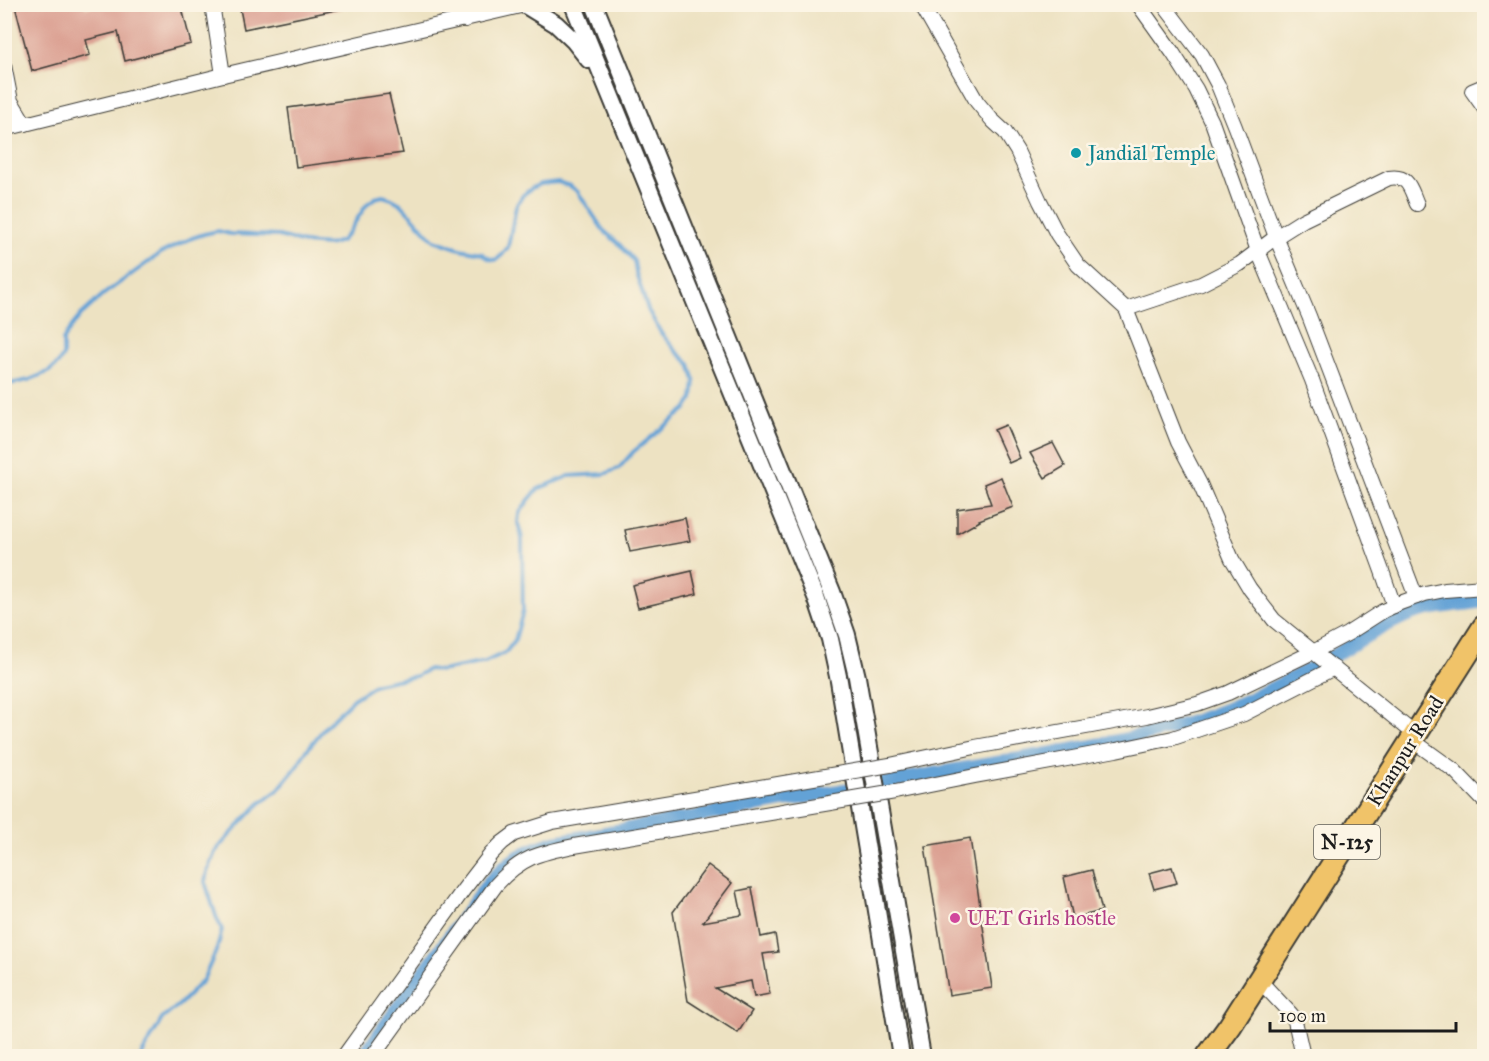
<svg xmlns="http://www.w3.org/2000/svg" width="1489" height="1061" font-family="'IM FELL Great Primer',serif">
	<style>
		.lines { fill: none; stroke-linecap: round; stroke-linejoin: round }
		.stream { stroke: #64a2d6; stroke-width: 4 }
		.canal { stroke: #64a2d6; stroke-width: 14 }
		.building { fill: #da9d8f }
		.minor-casing { stroke: #3b3a35; stroke-width: 16 }
		.tertiary-casing { stroke: #3b3a35; stroke-width: 20 }
		.trunk-casing { stroke: #3b3a35; stroke-width: 26 }
		.minor { stroke: #fff; stroke-width: 14 }
		.tertiary { stroke: #fff; stroke-width: 16 }
		.trunk { stroke: #f0c369; stroke-width: 22 }
		.minor-bridge-casing { stroke: #3b3a35; stroke-width: 16; stroke-linecap: butt }
		.minor-bridge { stroke: #fff; stroke-width: 14 }
		.culture-dot { fill: #0f9aa8; stroke: #fcf5e5; stroke-width: 2 }
		.hotel-dot { fill: #d1479c; stroke: #fcf5e5; stroke-width: 2 }
		.labels { text-anchor: middle; dominant-baseline: central; stroke-width: 5; stroke-linejoin: round; paint-order: stroke }
		.shield { fill: #fcf5e5; stroke: #5f5d58; stroke-width: 1.5 }
		.shield-label { font-size: 20px; font-weight: bold; fill: #1c1c1c }
		.culture-label { font-size: 21px; fill: #0d838f; stroke: #fcf5e5; text-anchor: start }
		.street-label { font-size: 21px; fill: #1c1c1c; stroke: #fcf5e5 }
		.hotel-label { font-size: 21px; fill: #b23c85; stroke: #fcf5e5; text-anchor: start }
	</style>
	<rect width="100%" height="100%" fill="#fcf5e5"/>
	<filter id="ink" filterUnits="userSpaceOnUse"><feTurbulence type="fractalNoise" baseFrequency=".0167" numOctaves="2"/><feDisplacementMap in="SourceGraphic" scale="12" xChannelSelector="R" yChannelSelector="G"/><feConvolveMatrix kernelMatrix="1 2 1 2 8 2 1 2 1" color-interpolation-filters="sRGB"/></filter>
	<filter id="wash" filterUnits="userSpaceOnUse"><feTurbulence type="fractalNoise" baseFrequency=".008" numOctaves="4" result="noise"/><feDisplacementMap in="SourceGraphic" scale="24" xChannelSelector="R" yChannelSelector="G"/><feGaussianBlur stdDeviation="1.35" result="paint"/><feColorMatrix in="noise" values="0 0 0 0 0 0 0 0 0 0 0 0 0 0 0 0 0 1.4 0 .05"/><feComposite in="paint" operator="in"/></filter>
	<g filter="url(#wash)">
		<rect width="100%" height="100%" fill="#ede2c2"/>
		<g class="lines">
			<!-- stream -->
			<path class="stream" d="M4,385L29,380L48,372L58,364L63,356V340L72,326L81,315L104,294L161,253L192,238L204,234L218,231L230,234L279,236L304,243L328,245L341,241L348,233L367,204L375,198L383,196L392,199L401,204L434,240L460,249L481,253L490,259L496,260L502,255L508,247L516,206L523,195L532,188L541,184L558,182L570,186L578,192L603,230L620,245L634,261L636,273L648,310L661,333L677,352L690,364L695,381L693,399L686,409L633,452L619,468L605,474L569,476L538,489L528,501L519,514L518,523L522,538L523,611L515,640L506,652L485,662L441,671L429,669L416,676L376,684L353,699L326,726L306,751L295,769L277,791L259,804L228,837L215,852L207,872L205,882L216,916L222,930L217,949L203,980L180,1004L162,1019L141,1056"/>
			<!-- canal -->
			<path class="canal" d="M363,1056L489,882C511,859 524,851 555,842C692,817 829,794 967,768C1035,756 1104,746 1172,728C1223,714 1272,690 1319,664C1348,648 1381,625 1413,613C1435,606 1461,605 1484,601"/>
		</g>
		<g id="blocks">
			<!-- building -->
			<g class="building">
				<path d="M21,4H84L85,8L99,4H181L191,44L125,61L118,32L86,40L90,55L32,71L15,6Z"/>
				<path d="M239,4H340L341,9L244,29Z"/>
				<path d="M389,94L403,153L296,167L288,108Z"/>
				<path d="M1006,425L1020,458L1009,463L994,430Z"/>
				<path d="M1053,443L1065,466L1045,478L1030,453Z"/>
				<path d="M1001,477L1013,507L979,520L980,521L957,534V509L991,504L984,484Z"/>
				<path d="M685,518L690,541L630,552L625,530Z"/>
				<path d="M692,571L697,594L638,608L632,585Z"/>
				<path d="M970,838L992,988L949,995L925,846Z"/>
				<path d="M708,865L732,883L703,922L742,915L737,891L752,888L761,937L775,934L778,952L763,954L770,994L754,997L751,981L715,988L752,1011L738,1033L688,1001L673,912Z"/>
				<path d="M1172,867L1177,883L1154,889L1149,873Z"/>
				<path d="M1092,870L1102,911L1073,918L1064,877Z"/>
			</g>
		</g>
	</g>
	<g filter="url(#ink)">
		<use href="#blocks" fill-opacity="0" stroke="#3b3a35" stroke-width="1.5"/>
		<g class="lines">
			<!-- minor casing -->
			<g class="minor-casing">
				<g id="minor">
					<path d="M212,4L223,75"/>
					<path d="M462,4L465,20"/>
					<path d="M921,4L977,102L992,120L1005,132L1017,151L1040,201L1057,234L1078,265L1126,309L1178,442L1200,484L1232,559L1250,589L1274,620L1416,735"/>
					<path d="M1138,4L1173,53L1196,89L1212,122L1258,251L1312,380L1382,571L1394,606"/>
					<path d="M1163,4L1202,55L1218,85L1235,127L1276,237L1309,316L1416,597"/>
					<path d="M4,65L11,101L25,124L223,75L529,4"/>
					<path d="M1484,86L1472,91L1484,108"/>
					<path d="M4,129L25,124"/>
					<path d="M1126,309L1201,284L1240,264L1276,237L1303,220L1389,178C1409,175 1410,188 1417,204"/>
					<path d="M1412,740L1455,771L1484,801"/>
					<path d="M890,765L975,747L1147,716L1197,704L1228,693L1313,652L1347,634L1383,611L1400,603L1425,594L1445,590L1484,587"/>
					<path d="M895,792L975,776L1116,750L1173,738L1244,714L1334,668"/>
					<path d="M1259,980L1291,1014L1295,1021L1303,1056"/>
					<path d="M344,1056L464,889L491,854L502,843L514,834L552,822L843,773"/>
					<path d="M373,1056L496,885C521,857 539,853 574,846L848,800"/>
				</g>
			</g>
			<!-- tertiary casing -->
			<g class="tertiary-casing">
				<g id="tertiary">
					<path d="M573,4L816,597L830,639L839,681L901,1056"/>
					<path d="M594,4L832,592L847,635L857,677L922,1056"/>
					<path d="M525,5L556,24L574,41L589,60"/>
				</g>
			</g>
			<!-- trunk casing -->
			<g class="trunk-casing">
				<path id="trunk" d="M1208,1056L1230,1026L1484,627"/>
			</g>
			<!-- minor -->
			<use href="#minor" class="minor"/>
			<!-- tertiary -->
			<use href="#tertiary" class="tertiary"/>
			<!-- trunk -->
			<use href="#trunk" class="trunk"/>
			<!-- minor-bridge casing -->
			<g class="minor-bridge-casing">
				<g id="minor-bridge">
					<path d="M843,773L890,765"/>
					<path d="M848,800L895,792"/>
				</g>
			</g>
			<!-- minor-bridge -->
			<use href="#minor-bridge" class="minor-bridge"/>
		</g>
	</g>
	<!-- markers -->
	<circle class="culture-dot" cx="1076" cy="153" r="6"/>
	<circle class="hotel-dot" cx="955" cy="918" r="6"/>
	<g class="labels">
		<!-- shield labels -->
		<rect class="shield" x="1314" y="825" width="66" height="34" rx="4.5"/>
		<g class="shield-label">
			<text x="1347" y="842">N-125</text>
		</g>
		<!-- culture labels -->
		<g class="culture-label">
			<text x="1088" y="153">Jandiāl Temple</text>
		</g>
		<!-- street labels -->
		<g class="street-label">
			<text transform="translate(1405 751) rotate(-58)">Khanpur Road</text>
		</g>
		<!-- hotel labels -->
		<g class="hotel-label">
			<text x="967" y="918">UET Girls hostle</text>
		</g>
	</g>
	<!-- margin -->
	<rect width="1489" height="1061" fill="none" stroke="#fcf5e5" stroke-width="24"/>
	<!-- scale -->
	<path d="M1270 1022v9h186v-9" fill="none" stroke="#1c1c1c" stroke-width="3"/>
	<text x="1279" y="1022" font-size="18" fill="#1c1c1c" stroke="#fcf5e5" stroke-width="4.5" paint-order="stroke">100 m</text>
</svg>
